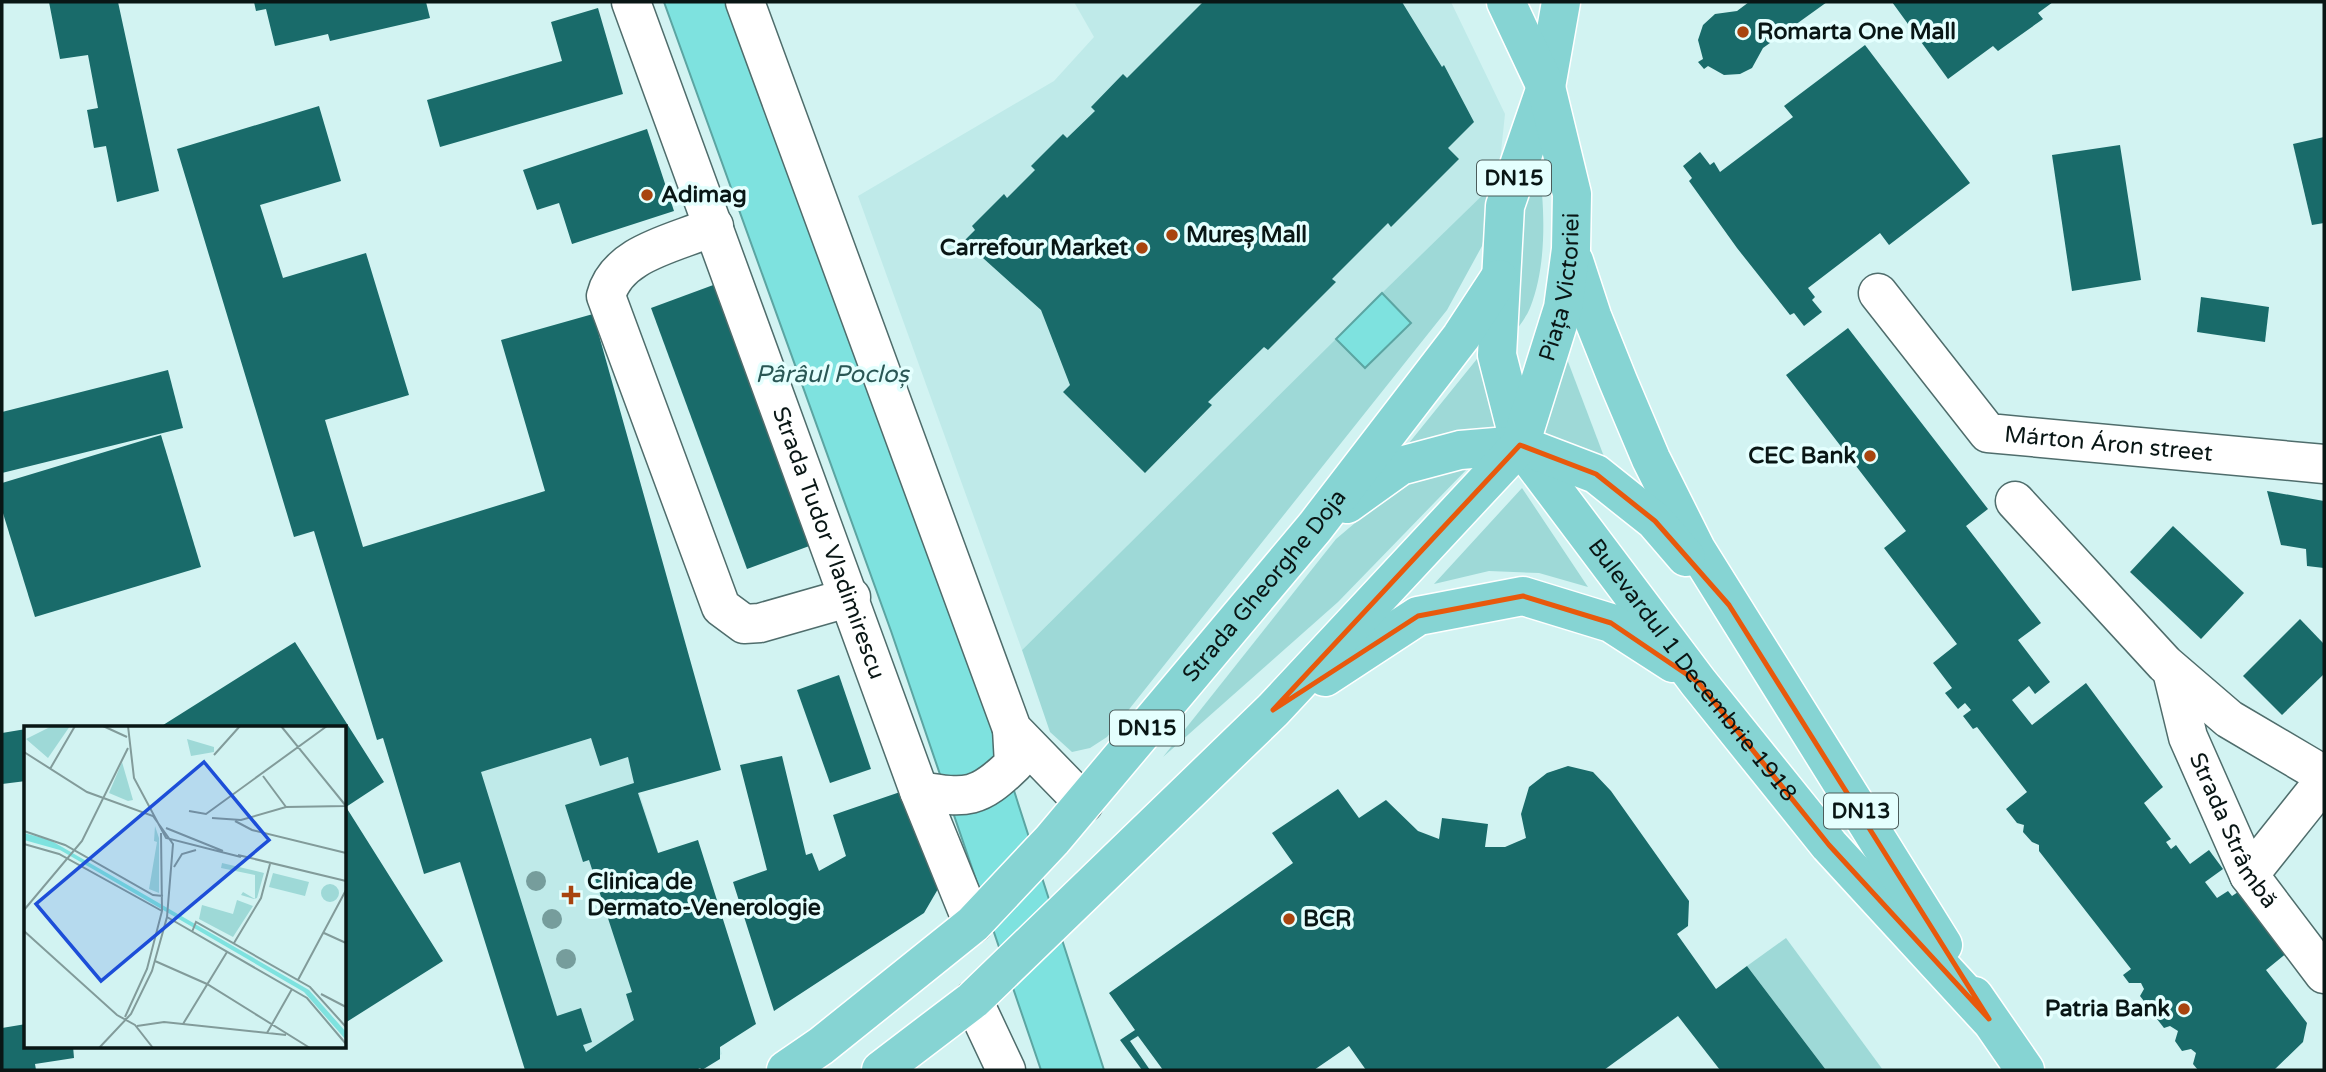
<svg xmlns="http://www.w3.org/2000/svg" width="2326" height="1072" font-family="'Varela Round',sans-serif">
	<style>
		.built { fill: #bfeae9 }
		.green { fill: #9ed9d7 }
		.water { fill: #7ee2df; stroke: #5ba5a2; stroke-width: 2 }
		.building { fill: #196b6a; fill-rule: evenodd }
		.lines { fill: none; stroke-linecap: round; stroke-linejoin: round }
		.minor-casing { stroke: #4f6d6c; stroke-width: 41 }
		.major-casing { stroke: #fff; stroke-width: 41 }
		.minor { stroke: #fff; stroke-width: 38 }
		.major { stroke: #86d4d3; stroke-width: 38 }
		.tree { fill: #769d9c }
		.marked { fill: none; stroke: #e8590c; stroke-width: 5; stroke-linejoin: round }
		.poi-dot { fill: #a8440f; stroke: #e4fffe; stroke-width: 2.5 }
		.labels { text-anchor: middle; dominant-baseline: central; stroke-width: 7; stroke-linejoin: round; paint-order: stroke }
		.shield { fill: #e4fffe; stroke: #4b5c5b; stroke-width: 2 }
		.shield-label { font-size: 21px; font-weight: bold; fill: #091615 }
		.poi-label { font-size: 23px; font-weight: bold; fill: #091615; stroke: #e4fffe; text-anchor: start }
		.street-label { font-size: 23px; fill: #091615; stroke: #e4fffe }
		.water-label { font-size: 24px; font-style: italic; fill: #2a5755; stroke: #e4fffe }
		.inset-road { fill: none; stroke: #829b9a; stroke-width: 2 }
		.view { fill: #1d4ed8; fill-opacity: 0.15; stroke: #1d4ed8; stroke-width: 3.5 }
		.inset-edge { fill: none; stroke: #091615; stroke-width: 3.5 }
	</style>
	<rect width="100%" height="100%" fill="#d2f3f2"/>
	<!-- built -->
	<g class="built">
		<path d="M1074,2H1451L1505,114L1498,180L1022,650L858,196L1054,81L1094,37Z"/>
		<path d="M591,738L601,766L628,757L722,1054L696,1070H525L437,785Z"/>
	</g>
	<!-- green -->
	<g class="green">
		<path d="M1539,166C1545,209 1547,266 1530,308C1526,318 1518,327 1512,336L1524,204Z"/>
		<path d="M1498,180L1482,246L1447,310L1107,737L1090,748L1072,752L1050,732L1022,650L1336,339L1366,368L1411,323L1382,293Z"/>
		<path d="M1485,349L1501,431L1458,432L1409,443Z"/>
		<path d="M1567,359L1611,475L1534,430Z"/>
		<path d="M1470,466L1338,602L1163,757L1336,539L1400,485Z"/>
		<path d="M1522,488L1588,587L1539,573L1489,571L1434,584Z"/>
		<path d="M1786,938L1883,1070H1826L1747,966Z"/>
	</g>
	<!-- water -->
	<g class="water">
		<path d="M664,2H732L988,710L1104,1070H1041L891,631Z"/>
		<path d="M1382,293L1411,323L1365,368L1336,339Z"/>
	</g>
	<!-- building -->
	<g class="building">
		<path d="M49,2H118L159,191L117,202L106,146L94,148L87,110L98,108L88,55L60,59Z"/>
		<path d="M254,2H426L430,18L330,41L328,34L275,46L266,9L256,11Z"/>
		<path d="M1203,2H1402L1442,67L1444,65L1474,122L1448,148L1459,159L1391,227L1388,223L1332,279L1336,282L1268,350L1264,347L1208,402L1212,405L1145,473L1063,392L1070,385L1041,310L964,241L975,230L972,226L1004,194L1007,198L1035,170L1031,166L1063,134L1067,138L1095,111L1091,107L1123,74L1127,78Z"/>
		<path d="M1749,2H1827L1763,48L1752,68L1740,74L1724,75L1708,66L1704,69L1698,62L1703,59L1698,40L1703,25L1715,14L1737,11Z"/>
		<path d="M1892,2H2053L2038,13L2043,19L1998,51L1993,46L1948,79Z"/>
		<path d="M598,8L623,94L440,147L427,100L562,61L551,22Z"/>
		<path d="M1865,45L1970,183L1889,245L1880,233L1808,288L1815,297L1812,300L1822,312L1804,326L1794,313L1790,315L1737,248L1689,181L1692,178L1683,166L1700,152L1710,165L1714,162L1720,172L1793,117L1784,106Z"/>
		<path d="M319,106L341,181L260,205L283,278L366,253L409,395L325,420L363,547L545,491L501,340L593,314L721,770L638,793L658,853L698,840L756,1024L720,1047V1059L702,1070L700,1068L696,1070H525L460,862L424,874L383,738L377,740L314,531L294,537L177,149ZM591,738L600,766L628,757L634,783L565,805L583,862L589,860L632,992L626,994L634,1020L586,1052L583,1045L592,1042L581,1008L557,1016L481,772Z"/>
		<path d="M647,129L674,211L572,244L559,203L537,210L523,170Z"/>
		<path d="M2324,137V223L2312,225L2293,144Z"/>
		<path d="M2120,145L2141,280L2072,291L2052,155Z"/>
		<path d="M716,284L812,545L747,569L651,308Z"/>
		<path d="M2201,297L2269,307L2265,342L2197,332Z"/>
		<path d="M1848,328L1988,509L1966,526L2041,623L2018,640L2050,682L2035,694L2029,686L2012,700L2032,725L2086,683L2163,787L2144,803L2171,839L2166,842L2171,849L2176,845L2190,864L2209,850L2223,869L2205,882L2217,898L2228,891L2232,896L2241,890L2288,952L2266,970L2307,1023L2303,1042L2274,1070H2198L2193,1064L2196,1053L2191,1049L2182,1051L2175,1041L2178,1031L2170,1026L2164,1028L2157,1019L2161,1011L2158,1005H2147L2140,996L2144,989L2141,983H2129L2123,975L2131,969L2039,851V845L2032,842L2023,832L2024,825L2017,823L2006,809L2027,792L1977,727L1973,729L1963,716L1971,710L1965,703L1958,709L1945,693L1952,688L1933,663L1957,644L1884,548L1906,531L1786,375Z"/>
		<path d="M168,370L183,428L2,473V412Z"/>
		<path d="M161,435L201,567L35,617L2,510V483Z"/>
		<path d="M2267,491L2324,501V568L2307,566L2306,549L2281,545Z"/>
		<path d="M2173,526L2244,593L2201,639L2130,572Z"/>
		<path d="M2300,619L2324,644V674L2282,715L2243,676Z"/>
		<path d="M295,642L384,782L346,807L443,961L345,1023V727H160Z"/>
		<path d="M839,675L871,769L830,783L797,690Z"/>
		<path d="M26,729V781L2,784V733Z"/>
		<path d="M782,756L806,855L812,853L819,871L846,856L833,815L903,791L938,889L924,913L774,1011L733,882L767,870L740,765Z"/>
		<path d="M1568,766L1593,772L1611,791L1689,901L1688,926L1677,934L1716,989L1747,966L1826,1070H1720L1678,1016L1604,1070H1366L1349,1046L1314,1070H1163L1138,1036L1130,1041L1150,1070H1142L1120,1040L1135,1030L1109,993L1293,863L1272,833L1338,789L1359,818L1386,800L1418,831L1439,839L1442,818L1488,824L1485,847H1505L1526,838L1521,814L1529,787L1547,773Z"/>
		<path d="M26,1024V1046H73L74,1058L35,1064L36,1070H2V1028Z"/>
	</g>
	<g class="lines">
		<!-- minor casing -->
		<g class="minor-casing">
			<g id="minor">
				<path id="s1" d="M631,2L919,791L973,924"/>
				<path d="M745,2L1012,729L1084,803"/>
				<path d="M714,226C677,243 617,252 606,296L721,607L744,624L760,623L851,597"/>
				<path id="s2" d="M1878,293L1988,433L2324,464"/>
				<path d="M2015,501L2165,664L2229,719L2324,775"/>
				<path id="s3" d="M2172,671L2188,737L2249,875L2324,974"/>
				<path d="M919,791C968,799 978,799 1014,764L1012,729"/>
				<path d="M2249,875L2324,781"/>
				<path d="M973,1000L1006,1070"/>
			</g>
		</g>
		<!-- major casing -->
		<g class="major-casing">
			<g id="major">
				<path id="s4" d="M1561,2L1546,87L1505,206L1497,355L1520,445L1698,682L1829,845L1989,1019"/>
				<path d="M1574,261L1592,316L1618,381L1651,459L1696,549L1943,945"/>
				<path d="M1347,504L1400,466L1460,450L1520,445L1596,474L1655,521L1686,557"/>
				<path d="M1325,677L1418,616L1523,596L1611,623L1673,663"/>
				<path d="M1974,996L2025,1070"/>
				<path id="s5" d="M786,1070L821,1046L973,924L1052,840L1315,527L1461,337L1499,279"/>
				<path id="s6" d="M881,1070L973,1000L1273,710L1520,445L1563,308L1571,249L1572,194L1546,87L1506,2"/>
			</g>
		</g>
		<!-- minor -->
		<use href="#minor" class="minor"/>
		<!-- major -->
		<use href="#major" class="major"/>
	</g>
	<!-- trees -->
	<g class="tree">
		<circle cx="536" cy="881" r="10"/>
		<circle cx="552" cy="919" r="10"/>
		<circle cx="566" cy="959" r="10"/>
	</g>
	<!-- marked area -->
	<path class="marked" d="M1520,445L1596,474L1655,521L1729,605L1989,1019L1829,845L1698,682L1611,623L1523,596L1418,616L1273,710Z"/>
	<!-- markers -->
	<g class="poi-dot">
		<circle cx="1743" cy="32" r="7"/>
		<circle cx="647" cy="195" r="7"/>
		<circle cx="1172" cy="235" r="7"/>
		<circle cx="1142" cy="248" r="7"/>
		<circle cx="1870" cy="456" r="7"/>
		<path d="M567.5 884.5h7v7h7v7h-7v7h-7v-7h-7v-7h7z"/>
		<circle cx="1289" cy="919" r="7"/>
		<circle cx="2184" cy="1009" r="7"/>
	</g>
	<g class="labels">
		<!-- shield labels -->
		<g class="shield">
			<rect x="1477" y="160.5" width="74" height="35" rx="5"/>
			<rect x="1110" y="710.5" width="74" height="35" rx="5"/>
			<rect x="1824" y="793.5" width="74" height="35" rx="5"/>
		</g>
		<g class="shield-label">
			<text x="1514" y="178">DN15</text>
			<text x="1147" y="728">DN15</text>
			<text x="1861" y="811">DN13</text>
		</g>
		<!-- poi labels -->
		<g class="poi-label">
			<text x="1757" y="32">Romarta One Mall</text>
			<text x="661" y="195">Adimag</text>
			<text x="1186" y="235">Mureș Mall</text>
			<text x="1128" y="248" text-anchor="end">Carrefour Market</text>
			<text x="1856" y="456" text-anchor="end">CEC Bank</text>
			<text x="587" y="882">Clinica de<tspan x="587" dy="26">Dermato-Venerologie</tspan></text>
			<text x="1303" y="919">BCR</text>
			<text x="2170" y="1009" text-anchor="end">Patria Bank</text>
		</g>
		<!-- street labels -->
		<g class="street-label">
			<text stroke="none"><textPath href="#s6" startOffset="1059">Piața Victoriei</textPath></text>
			<text stroke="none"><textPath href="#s2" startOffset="299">Márton Áron street</textPath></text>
			<text stroke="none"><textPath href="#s1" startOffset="576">Strada Tudor Vladimirescu</textPath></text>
			<text stroke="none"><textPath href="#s5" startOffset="684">Strada Gheorghe Doja</textPath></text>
			<text stroke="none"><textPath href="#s4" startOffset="738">Bulevardul 1 Decembrie 1918</textPath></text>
			<text stroke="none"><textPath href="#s3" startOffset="172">Strada Strâmbă</textPath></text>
		</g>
		<!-- water labels -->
		<g class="water-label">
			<text x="832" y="374">Pârâul Pocloș</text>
		</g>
	</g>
	<!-- overview -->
	<g transform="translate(24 726)">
		<rect width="322" height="322" fill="#d2f3f2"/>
		<path d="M28,0H46L24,32L2,13ZM163,13L190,21V26L167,30ZM98,36L109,74L104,75L85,67ZM131,100L135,112V167L125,163L133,116L130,115ZM198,137L240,147L233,172L230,173L217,169L219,166L231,173V149L197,142ZM249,147L285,156L281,170L245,161ZM297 167a9 9 0 1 1 18 0a9 9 0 1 1-18 0ZM213,174L229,180L209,211L175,193L178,179L209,188Z" fill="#9ed9d7"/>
		<path d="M0,107L26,114L285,264L322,306V314L280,266L36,124L0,114Z" fill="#7ee2df"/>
		<path class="inset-road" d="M79,0L103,11M104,0L110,52L142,112L217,131M257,0L322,80M0,26L63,66L129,90L149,118L143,191L128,245L107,288L75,322M190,29L216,0M26,43L51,0M239,50L262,81M165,85L182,88L303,0M188,92L217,94L262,81L322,80M211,95L228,104L322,127M142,102L199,125M0,105L41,119L129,169L139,170M0,118L35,128L138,185M214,129L322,155M150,141L158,128L172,124M0,184L58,115L104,22M143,191L283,272L322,318M0,205L93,289L111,299L129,322M168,206L172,196L286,261L322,301M300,207L322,217M210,217L237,172L246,138M131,235L183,258L286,322M274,254L322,164M297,268L322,281M101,291L123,243L138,185L137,107M159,298L203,226M113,300L140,296L262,309M243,307L268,263"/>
		<path class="view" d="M180,36L245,114L77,255L12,178Z"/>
		<rect width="322" height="322" class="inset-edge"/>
	</g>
	<!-- border -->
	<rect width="2326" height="1072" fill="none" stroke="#091615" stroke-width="7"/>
</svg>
